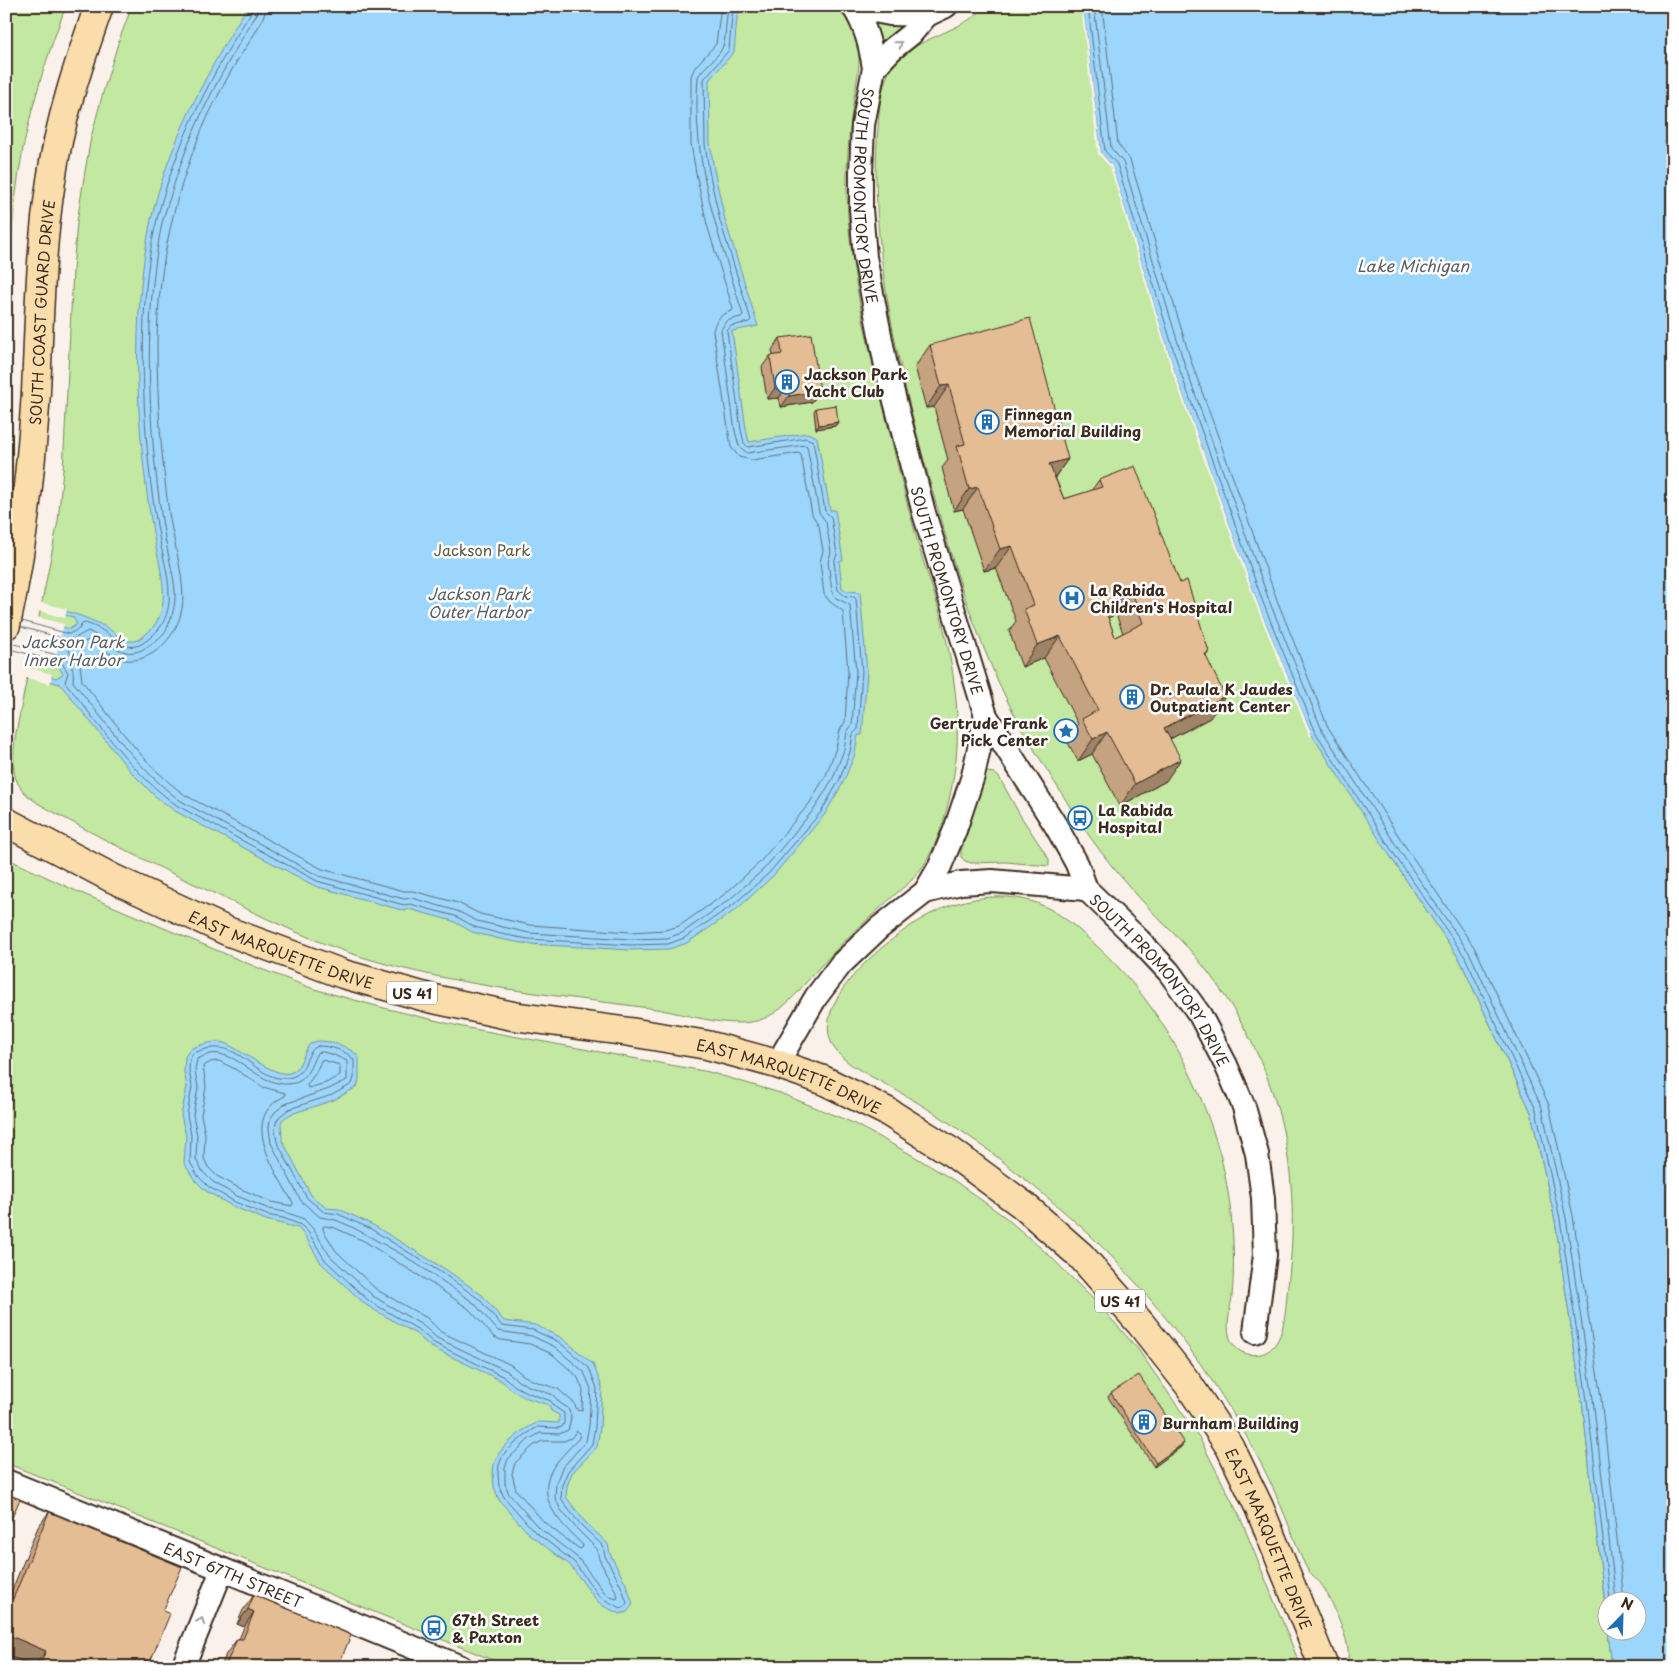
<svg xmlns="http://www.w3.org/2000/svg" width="1679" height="1673" font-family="'Playpen Sans',sans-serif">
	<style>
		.green { fill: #c2e8a2; stroke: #7e8960 }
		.water { fill: #9cd6fc; stroke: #7591a3 }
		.pier { fill: #faf2ea }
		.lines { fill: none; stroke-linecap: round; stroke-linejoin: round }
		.shore { stroke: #626f77; stroke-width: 1 }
		.minor-casing { stroke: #3b2a1e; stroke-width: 26 }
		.major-casing { stroke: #3b2a1e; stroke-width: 31 }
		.minor { stroke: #fff; stroke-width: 22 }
		.major { stroke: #faddab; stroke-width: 28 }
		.wall { fill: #c5a380; stroke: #3b2a1e; fill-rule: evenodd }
		.shaded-wall { fill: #a08468; stroke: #3b2a1e }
		.building { fill: #e5bd95; stroke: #3b2a1e; fill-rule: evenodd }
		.oneway { stroke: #a79f9a }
		.labels { text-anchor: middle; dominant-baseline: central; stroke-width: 5; stroke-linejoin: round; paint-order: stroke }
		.shield { fill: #fff; stroke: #766a62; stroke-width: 1 }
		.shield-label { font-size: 14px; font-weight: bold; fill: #3b2a1e }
		.street-label { font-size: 15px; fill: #3b2a1e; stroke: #fff }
		.poi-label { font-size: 15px; font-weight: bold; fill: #3b2a1e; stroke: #fff; text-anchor: start }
		.park-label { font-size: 15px; fill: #5d5a3f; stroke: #fff }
		.water-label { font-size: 16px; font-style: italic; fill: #585e61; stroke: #fff }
	</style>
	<rect width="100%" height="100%" fill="#faf2ea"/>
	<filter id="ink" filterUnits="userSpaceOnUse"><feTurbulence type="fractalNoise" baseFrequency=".02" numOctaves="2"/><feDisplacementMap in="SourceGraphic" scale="10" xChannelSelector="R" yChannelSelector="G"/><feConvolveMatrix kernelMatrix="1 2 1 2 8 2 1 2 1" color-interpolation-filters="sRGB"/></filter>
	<g filter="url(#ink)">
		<!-- green -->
		<g class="green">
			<path d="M6,6H66C48,53 33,100 23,149C12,207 9,266 6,324Z"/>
			<path d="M132,6H837C844,16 852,27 856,38C863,59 856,83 853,104C849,134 846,166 847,197C849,253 860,310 873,364C888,425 902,487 919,547C925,568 933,589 939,610C952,657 961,710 956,759C952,794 941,845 918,873C912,881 904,887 897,893C883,905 869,918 855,931C841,944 829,957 816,971C800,989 784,1012 760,1020C728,1030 682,1012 649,1008C553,995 455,986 362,957C314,942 269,920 224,898C161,869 100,838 39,804C10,785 12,770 15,738L58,521L63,470L73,270L77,222L85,171L91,137L104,89L119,40Z"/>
			<path d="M985,6H1083L1101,153L1112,166L1392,859L1460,960L1531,1112L1555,1220L1582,1400L1606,1615V1630L1608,1631L1612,1667H1346C1347,1662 1349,1656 1348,1651C1348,1639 1333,1603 1326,1592C1316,1574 1317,1585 1306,1567C1299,1554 1294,1537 1288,1523C1278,1498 1267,1474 1254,1450C1211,1371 1155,1298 1090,1235C1059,1206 1025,1179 992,1153C975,1140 957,1128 939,1116C922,1105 903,1094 885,1084C869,1075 842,1063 833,1046C809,1002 883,944 915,923C950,900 996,889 1037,903C1057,911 1073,924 1089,939C1154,995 1197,1072 1220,1154C1232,1200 1236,1250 1232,1297C1230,1311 1224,1331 1233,1344C1240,1354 1250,1356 1261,1354C1287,1347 1285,1307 1288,1285C1304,1159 1276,1055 1196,957C1185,944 1174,934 1162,922C1137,896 1111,867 1090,837C1077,820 1067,801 1055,783C1044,765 1032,747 1022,729C977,647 953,564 928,475C898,366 868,241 878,128C879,109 881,83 892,67C908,42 950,34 973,17C978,14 981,10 985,6Z"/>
			<path d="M876,23L900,24L903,26V28L881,42L875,25Z"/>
			<path d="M987,772L994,773L999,777L1020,815L1049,859V866L1006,862L971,863L965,861L961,857V851L969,828L983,775Z"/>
			<path d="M6,858L74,890L261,969L314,989L384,1008L463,1027L709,1072L780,1093L851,1122L912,1155L955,1181L1005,1217L1050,1256L1099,1305L1137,1348L1199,1437L1240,1517L1301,1667H510L6,1463Z"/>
		</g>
		<!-- water -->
		<g class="water">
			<path d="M248,6H740L737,17L734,52L709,80L710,143L714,170L725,220L758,326L732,331L746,429L749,442L807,433L817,437L830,510H835L843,560L839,561L842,588L847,591L860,592L867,672L862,735H858L855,754L843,783L825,814L773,876L737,909L687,943L669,949L631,950L528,944L500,939L472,932L453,921L409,909L405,911L315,886L175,811L155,796L131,772L60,684L6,670V664L56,678L63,674L59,667L6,653V611L70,629L77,624L73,617L6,600V597C39,605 73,610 104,626C115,631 126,647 139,639C179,615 159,569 153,532C136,434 130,318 151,220C168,145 207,71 248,6Z"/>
			<path d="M1083,6H1673V1667H1612L1608,1631L1636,1630V1600H1606V1615L1582,1400L1555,1220L1531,1112L1460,960L1392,859L1312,735L1259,607L1174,370L1112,166L1101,153Z"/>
			<path d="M317,1041C333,1041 348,1046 359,1057V1079L357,1087L334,1100L291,1114L283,1119L281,1123L282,1140L311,1195L326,1208L339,1209L373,1225L448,1271L482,1295L504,1321L535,1325L562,1338L593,1364L602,1387L600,1428L597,1447L572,1473L567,1486L566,1497L585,1522L608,1544L610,1554L626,1584L633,1604L627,1612L620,1614L605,1607L597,1601L570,1565L530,1535L499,1500L494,1487L493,1474L494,1464L499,1453L508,1443L522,1431L538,1422L559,1423V1415L551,1411L549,1405L524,1397L512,1390L502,1381L431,1347L416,1334L366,1305L321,1263L305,1236L298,1228L266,1220L232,1206L206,1191L194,1179L184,1163L186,1136L181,1115L187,1087L184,1071L185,1057L190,1049C200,1045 213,1040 224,1043C240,1048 280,1083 294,1071C302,1065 304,1051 310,1044Z"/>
		</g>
		<!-- pier -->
		<g class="pier">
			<path d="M1081,6H1083L1101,153L1112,166L1174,370L1259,607L1312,735L1310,737L1257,608L1172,371L1110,167L1098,154Z"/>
			<path d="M6,594L67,609L65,618L6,602Z"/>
			<path d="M6,609L64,624L53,668L6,655Z"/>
			<path d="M6,662L52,674L50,684L6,673Z"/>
		</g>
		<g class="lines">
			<!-- shore -->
			<g class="shore">
				<path d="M266,6C266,22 242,51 234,66C225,82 216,99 208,116C175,188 158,264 157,343C157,400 161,456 169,513C173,541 188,588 181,613C175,638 152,663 125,660C112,659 101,645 89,640L70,648L69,651L80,665L82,681C114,720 143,765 185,795L322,869L404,891H413L458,903L480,914L530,925L631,932L665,930L679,926L725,894L759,863L809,804L826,775L836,748L840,730L845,722L848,672L843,611L830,602L824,594L820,562L823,551L819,526L812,514L801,455L799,453L752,460L739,457L731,447L713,331C715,320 721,314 732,311L733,309L707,225L696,173L691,144V76L695,67L716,44L721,6"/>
				<path d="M1088,6L1105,151L1117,164L1179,368L1264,605L1316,733L1396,857L1465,957L1536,1110L1560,1219L1587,1400L1610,1600"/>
				<path d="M1094,6L1111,148L1123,162L1185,366L1270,603L1322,730L1401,853L1470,954L1542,1108L1566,1218L1593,1399L1616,1600"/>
				<path d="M1102,6L1118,144L1130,160L1192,364L1277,600L1328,727L1407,849L1476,950L1549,1105L1573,1216L1601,1398L1624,1600"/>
				<path d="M22,621L69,634L79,629L82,624L85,623C92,625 99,628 105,632C123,644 131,655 151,637C154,634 159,630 161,626C167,617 170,604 169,594C169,574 161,550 158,531C150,487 146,443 144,399C142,342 143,274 157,219C176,144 210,76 252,11V6"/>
				<path d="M21,627L69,640L75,638L88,631C112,642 125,665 151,644C157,640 164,635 167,628C172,617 176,604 175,592C174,576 169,559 166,543C161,518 158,491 155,465C147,385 146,302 162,223C165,212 169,201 172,191C191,127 222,70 257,14L259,6"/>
				<path d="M6,642L61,656C73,662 74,671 73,682C107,723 138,770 181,801L319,876L404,899L412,898L457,911L477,921L529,933L631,939L667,938L682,933L729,900L764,869L815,808L833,778L844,750L847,732L852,725L856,672L850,605L836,598L832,591L828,562L831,552L826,522L819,512L807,446L805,445L747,453L739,446L735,431L721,330L726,321L741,317L743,315C719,235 691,162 698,77C703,66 720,57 723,46C727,33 725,19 729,6"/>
				<path d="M6,648L62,663L68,673L65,682C100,725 132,774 178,806L317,881L404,905L410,904L455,916L475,927L501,934L528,939L631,945L668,944L684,938L733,905L769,873L821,812L839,781L850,752L853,734L858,729L862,672L856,599L854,597L845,596L838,590L834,562L837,554L831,517L825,511L813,441L806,438L748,447L744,443L741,430L727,331L731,326L749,322L751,320L720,221L709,171L705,144L704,79L729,50L732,16L735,6"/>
				<path d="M318,1046C330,1046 346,1050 354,1060V1078L352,1084L332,1095L289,1109L280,1116L276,1122L275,1130L277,1142L307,1198L324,1212L338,1214L371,1229L445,1275L479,1299L502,1326L533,1330L559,1342L589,1368L597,1388L595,1427L592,1444L568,1471L562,1485L561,1498L566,1506L581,1525L603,1546L605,1556L621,1586L627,1603L624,1607L620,1608L600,1597L574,1562L534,1531L504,1497L499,1486L498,1474L499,1465L503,1455L512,1446L525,1435L538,1427L558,1428L562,1427L564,1423V1413L555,1407L551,1401L526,1392L515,1386L504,1377L434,1343L419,1330L369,1301L325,1260L309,1233L301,1225L283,1218L267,1215L235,1202L209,1187L198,1176L190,1162L191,1135L187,1115L192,1087L189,1070L190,1059L193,1053C202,1050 210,1047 219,1048C245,1049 264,1086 292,1077C308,1073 304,1051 318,1046Z"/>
				<path d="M323,1052L334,1055L347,1061V1080L329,1089L285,1104L275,1112L270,1119L269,1129L271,1143L301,1201L320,1217L336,1220L352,1227L403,1255L441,1280L474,1303L498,1331L532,1336L555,1347L584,1372L591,1389L589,1426L586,1441L562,1468L556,1483L555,1498L561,1510L577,1529L597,1549L599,1559L618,1596L617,1599L610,1597L605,1593L578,1558L538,1527L509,1494L505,1484V1468L508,1459L528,1440L540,1433L559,1434L568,1430L570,1424L571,1416L568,1408L560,1403L553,1395L529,1386L518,1381L507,1371L437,1338L422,1325L373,1296L330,1256L314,1230L304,1219L285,1212L269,1209L237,1196L213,1182L203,1172L196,1160L197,1135L193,1115L198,1088L195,1070L197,1059C204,1056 212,1052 220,1054C243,1058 256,1081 283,1084C289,1084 296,1084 301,1080C309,1074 312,1062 317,1053Z"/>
				<path d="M322,1060L340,1065V1075L326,1083L308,1088L307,1085L315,1074Z"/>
				<path d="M219,1061L235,1069L263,1087L285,1093V1096C237,1119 276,1171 293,1203L292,1206L271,1202L241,1189L217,1176L208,1167L204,1158L205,1134L201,1115L206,1087L203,1066L211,1062Z"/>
				<path d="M326,1226L335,1228L364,1241L437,1287L469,1309L494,1337L501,1340L530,1344L552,1354L577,1376L583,1390L582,1410L578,1411L573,1402L558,1389L532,1380L523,1375L511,1365L441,1332L427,1318L377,1290L336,1251L323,1230V1227Z"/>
				<path d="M577,1431L580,1433L579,1438C572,1446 564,1453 557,1462C531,1495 559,1522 583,1545L582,1548L580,1549L563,1537L544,1522L516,1490L512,1474L515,1463L533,1446L542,1441H564L571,1438Z"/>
			</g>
			<!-- minor casing -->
			<g class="minor-casing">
				<g id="minor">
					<path d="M853,6C866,27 870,44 874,68L891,50L911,34L927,15"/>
					<path d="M853,7L890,14L927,15L946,6"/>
					<path id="s1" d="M874,68L863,125L861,172V209L865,257L886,366L924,513L986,716L1056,826L1077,864L1086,889L1139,940L1169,972L1200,1015L1226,1065L1244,1107L1257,1154L1263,1198L1265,1255L1255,1332"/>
					<path d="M925,892L961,883L992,881L1086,889"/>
					<path d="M777,1064L816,997L841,964L879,928L925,892L940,866L955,830L973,776L986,716"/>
					<path id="s2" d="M6,1481L461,1667"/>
					<path d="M183,1667L222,1570"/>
				</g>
			</g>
			<!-- major casing -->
			<g class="major-casing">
				<g id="major">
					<path id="s3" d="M6,625C23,548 31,471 36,392C39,322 40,251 51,181C59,121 79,63 99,6"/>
					<path id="s4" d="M6,822L112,878L227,931L343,974L429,998L513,1016L630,1032L707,1045L777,1064L823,1080L888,1112L950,1151L1023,1205L1081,1256L1141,1324L1189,1385L1230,1447L1259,1507L1324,1667"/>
				</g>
			</g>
			<!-- minor -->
			<use href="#minor" class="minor"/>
			<!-- major -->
			<use href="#major" class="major"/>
		</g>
		<!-- wall -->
		<g class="wall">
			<path d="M780,338L820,391L812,402L781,407L779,398L767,399L762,367L770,356L773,355L772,350Z"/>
			<path d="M930,345L1068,459L1055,477L1064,499L1091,491L1099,480L1180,583L1209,652L1206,656L1210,718L1170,739L1166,781L1120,806L1092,754L1078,761L1067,741L1078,724L1044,658L1022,667L1009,631L1016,621L996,568L984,571L963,509L954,511L942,468L948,460L934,407L926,408L915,367ZM1116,614L1123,633L1115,637L1108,618Z"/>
			<path d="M816,408L838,422L835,426L816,429L814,411Z"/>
			<path d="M1111,1393L1181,1447L1154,1467L1108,1397Z"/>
			<path d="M49,1512L163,1611L150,1662L147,1667H35L6,1655V1596L9,1597L38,1527Z"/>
			<path d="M254,1595L338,1667H221L226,1654L237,1639H239L244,1627L237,1624L243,1610Z"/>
		</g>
		<!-- shaded-wall -->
		<g class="shaded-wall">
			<path d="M949,385L934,407L926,408L941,386Z"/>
			<path d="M787,386L779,398L767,399L775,388Z"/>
			<path d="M820,391L812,402L781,407L789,396Z"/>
			<path d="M838,422L835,426L816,429L819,425Z"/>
			<path d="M1068,459L1052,481L1049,464Z"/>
			<path d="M978,487L963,509L954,511L969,489Z"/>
			<path d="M1012,546L996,568L984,571L1000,549Z"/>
			<path d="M1132,592L1116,614L1088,629L1104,606Z"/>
			<path d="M1060,636L1044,658L1022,667L1037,645Z"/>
			<path d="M1225,696L1210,718L1149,750L1164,728Z"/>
			<path d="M1107,732L1092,754L1078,761L1093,739Z"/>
			<path d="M1181,759L1166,781L1120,806L1135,784Z"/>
			<path d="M1184,1443L1181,1447L1154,1467L1156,1463Z"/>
			<path d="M248,1609L254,1612L244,1627L237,1624Z"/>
			<path d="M6,1634L46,1651L35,1666L6,1655Z"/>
			<path d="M145,1660L150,1662L147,1667H140Z"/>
		</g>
		<!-- building -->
		<g class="building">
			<path d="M1030,318L1068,459L1049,464L1064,499L1102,487L1099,480L1135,466L1180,583L1187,580L1209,652L1205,654L1225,696L1164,728L1181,759L1135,784L1107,732L1093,739L1082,719L1098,710L1060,636L1037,645L1024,609L1034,605L1012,546L1000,549L978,487L969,489L957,446L965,444L949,385L941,386L930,345ZM1132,592L1143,623L1115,637L1104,606Z"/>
			<path d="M811,334L820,391L789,396L787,386L775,388L770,356L782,354L780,338Z"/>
			<path d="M836,405L838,422L819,425L816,408Z"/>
			<path d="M1139,1375L1184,1443L1156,1463L1111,1393Z"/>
			<path d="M6,1494L20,1499L6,1531Z"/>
			<path d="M49,1512L182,1567L163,1611L170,1614L150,1662L145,1660L142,1667H39L46,1651L6,1634V1596L13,1599Z"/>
			<path d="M254,1595L351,1635L338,1667H225L237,1639H243L254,1612L248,1609Z"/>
		</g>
		<!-- one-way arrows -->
		<defs><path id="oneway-chevron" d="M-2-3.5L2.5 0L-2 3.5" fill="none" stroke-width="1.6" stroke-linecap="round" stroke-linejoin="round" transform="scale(1.25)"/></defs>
		<g class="oneway">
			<use href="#oneway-chevron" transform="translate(899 44) rotate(-39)"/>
			<use href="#oneway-chevron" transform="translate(201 1621) rotate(-68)"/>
		</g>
	</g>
	<!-- icons -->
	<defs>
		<g id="building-ring" transform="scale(1.25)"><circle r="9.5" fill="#fff" stroke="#1f6fb2" stroke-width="1.5"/><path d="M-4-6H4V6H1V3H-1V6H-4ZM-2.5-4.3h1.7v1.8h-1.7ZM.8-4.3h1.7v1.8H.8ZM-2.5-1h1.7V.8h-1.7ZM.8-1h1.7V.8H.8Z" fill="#1f6fb2"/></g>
		<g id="hospital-ring" transform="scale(1.25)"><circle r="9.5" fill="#fff" stroke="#1f6fb2" stroke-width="1.5"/><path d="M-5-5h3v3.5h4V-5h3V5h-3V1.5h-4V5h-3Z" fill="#1f6fb2"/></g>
		<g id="sight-ring" transform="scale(1.25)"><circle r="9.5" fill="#fff" stroke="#1f6fb2" stroke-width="1.5"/><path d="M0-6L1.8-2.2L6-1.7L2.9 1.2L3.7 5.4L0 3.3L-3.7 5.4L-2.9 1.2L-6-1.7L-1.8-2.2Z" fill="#1f6fb2"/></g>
		<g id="bus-ring" transform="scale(1.25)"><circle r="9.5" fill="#fff" stroke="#1f6fb2" stroke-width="1.5"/><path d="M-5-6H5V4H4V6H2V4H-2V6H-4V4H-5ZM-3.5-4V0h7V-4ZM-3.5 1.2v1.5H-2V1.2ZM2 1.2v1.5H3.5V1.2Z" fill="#1f6fb2"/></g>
	</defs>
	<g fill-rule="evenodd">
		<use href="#building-ring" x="787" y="382"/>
		<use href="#building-ring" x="987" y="422"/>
		<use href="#hospital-ring" x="1072" y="598"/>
		<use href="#building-ring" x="1132" y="697"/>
		<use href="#sight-ring" x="1066" y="731"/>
		<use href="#bus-ring" x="1080" y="818"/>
		<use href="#building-ring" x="1144" y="1422"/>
		<use href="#bus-ring" x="434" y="1628"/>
	</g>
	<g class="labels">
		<!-- shield labels -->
		<g class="shield">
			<rect x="387" y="981.5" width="50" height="23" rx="4"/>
			<rect x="1095" y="1289.5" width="50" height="23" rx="4"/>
		</g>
		<g class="shield-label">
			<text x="412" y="993">US 41</text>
			<text x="1120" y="1301">US 41</text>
		</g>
		<!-- street labels -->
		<g class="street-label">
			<text stroke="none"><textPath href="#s1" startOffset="129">SOUTH PROMONTORY DRIVE</textPath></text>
			<text stroke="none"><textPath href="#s3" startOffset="315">SOUTH COAST GUARD DRIVE</textPath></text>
			<text stroke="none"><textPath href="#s1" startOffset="534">SOUTH PROMONTORY DRIVE</textPath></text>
			<text stroke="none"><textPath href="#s4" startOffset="304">EAST MARQUETTE DRIVE</textPath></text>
			<text stroke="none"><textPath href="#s1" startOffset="984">SOUTH PROMONTORY DRIVE</textPath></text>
			<text stroke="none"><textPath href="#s4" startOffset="829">EAST MARQUETTE DRIVE</textPath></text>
			<text stroke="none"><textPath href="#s4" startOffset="1519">EAST MARQUETTE DRIVE</textPath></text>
			<text stroke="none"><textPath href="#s2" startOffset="246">EAST 67TH STREET</textPath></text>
		</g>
		<!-- poi labels -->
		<g class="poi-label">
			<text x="804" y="373">Jackson Park<tspan x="804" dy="17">Yacht Club</tspan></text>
			<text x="1004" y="413">Finnegan<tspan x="1004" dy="17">Memorial Building</tspan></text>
			<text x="1090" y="589">La Rabida<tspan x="1090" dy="17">Children's Hospital</tspan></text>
			<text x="1150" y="688">Dr. Paula K Jaudes<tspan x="1150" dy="17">Outpatient Center</tspan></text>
			<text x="1048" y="722" text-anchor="end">Gertrude Frank<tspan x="1048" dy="17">Pick Center</tspan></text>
			<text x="1098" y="809">La Rabida<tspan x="1098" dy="17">Hospital</tspan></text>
			<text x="1162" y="1422">Burnham Building</text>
			<text x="452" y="1619">67th Street<tspan x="452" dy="17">&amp; Paxton</tspan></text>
		</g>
		<!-- park labels -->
		<g class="park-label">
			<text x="482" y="549">Jackson Park</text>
		</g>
		<!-- water labels -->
		<g class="water-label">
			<text x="1413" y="265">Lake Michigan</text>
			<text x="479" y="593">Jackson Park<tspan x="479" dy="18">Outer Harbor</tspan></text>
			<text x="73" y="641">Jackson Park<tspan x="73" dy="18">Inner Harbor</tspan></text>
		</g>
	</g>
	<!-- margin -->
	<rect width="1679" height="1673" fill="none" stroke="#fff" stroke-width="25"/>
	<rect x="12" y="12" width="1654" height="1648" fill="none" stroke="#3b2a1e" stroke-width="2" filter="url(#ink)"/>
	<!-- north arrow -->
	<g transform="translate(1622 1616) rotate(23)"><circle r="24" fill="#ffffff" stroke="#b1aaa5"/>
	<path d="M0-4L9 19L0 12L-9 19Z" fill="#1f6fb2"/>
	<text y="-8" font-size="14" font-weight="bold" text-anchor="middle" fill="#3b2a1e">N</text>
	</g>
</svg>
